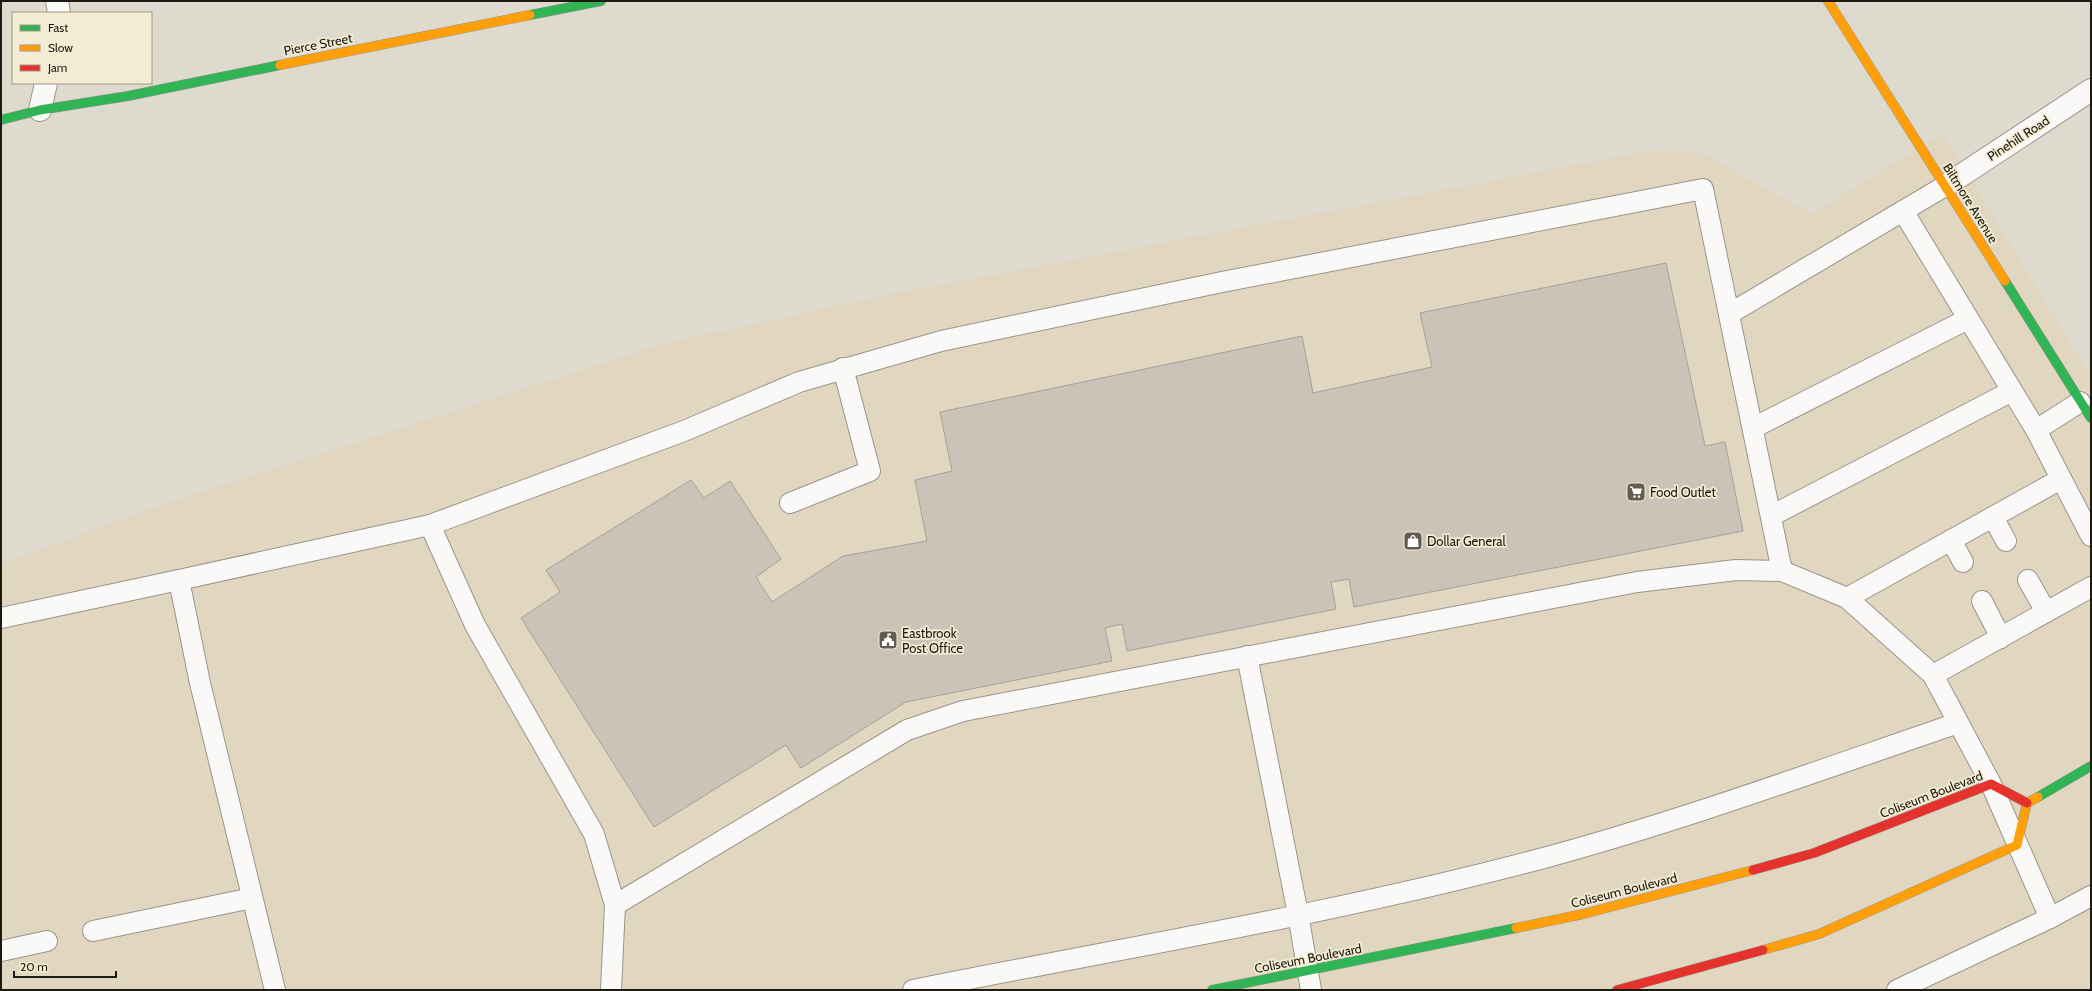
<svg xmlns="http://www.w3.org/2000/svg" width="2092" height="991" font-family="Cabin,sans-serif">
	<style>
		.built { fill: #e1d7c1 }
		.building { fill: #cbc3b8; stroke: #a5a097 }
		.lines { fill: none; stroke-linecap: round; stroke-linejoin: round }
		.lane-casing { stroke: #99958c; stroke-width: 22 }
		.street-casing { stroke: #99958c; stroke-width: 24 }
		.fast-casing { stroke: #99958c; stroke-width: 10 }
		.slow-casing { stroke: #99958c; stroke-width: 10 }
		.jam-casing { stroke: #99958c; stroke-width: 10 }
		.lane { stroke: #faf9f8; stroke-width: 20 }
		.street { stroke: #faf9f8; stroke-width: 22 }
		.fast { stroke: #30b455; stroke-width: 9 }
		.slow { stroke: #ff9f0a; stroke-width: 9 }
		.jam { stroke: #e5322d; stroke-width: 9 }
		.labels { text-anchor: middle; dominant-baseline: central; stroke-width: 3.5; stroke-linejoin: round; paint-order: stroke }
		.street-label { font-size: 13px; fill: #1d1a11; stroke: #f4ebd3 }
		.poi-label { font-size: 13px; fill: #1d1a11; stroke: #f4ebd3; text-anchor: start }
	</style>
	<rect width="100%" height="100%" fill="#dfdace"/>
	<!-- built -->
	<path class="built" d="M1943,133L2091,377V990H1V564L157,506L662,344L886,295L1654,150L1703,153L1811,214Z"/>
	<!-- building -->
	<path class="building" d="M1666,263L1705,446L1725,442L1743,531L1354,607L1349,579L1331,582L1336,609L1127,651L1122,624L1105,628L1112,661L906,702L801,768L786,745L654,827L521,618L560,592L546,570L691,480L704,498L730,481L781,559L756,577L772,602L843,556L927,541L915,480L952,471L940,412L1302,336L1313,393L1432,367L1420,313Z"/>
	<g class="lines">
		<!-- lane casing -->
		<g class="lane-casing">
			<g id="lane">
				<path d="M1903,211L2036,430L2080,402"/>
				<path d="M1729,314L1945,186"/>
				<path d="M1753,428L1968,319"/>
				<path d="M2036,430L2091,536"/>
				<path d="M790,503L870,471L843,368"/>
				<path d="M1771,516L2012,391"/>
				<path d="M1993,517L2006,541"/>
				<path d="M1951,540L1963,562"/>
				<path d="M2028,580L2046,612"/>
				<path d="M1847,598L2061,479"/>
				<path d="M1982,601L2001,638"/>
				<path d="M1,618L179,580"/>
				<path d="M1247,656L1298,914L1311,990"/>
				<path d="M1933,675L2091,587"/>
				<path d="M615,905L594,834L475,625L430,525L684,431L799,382L941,341L1222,282L1703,189L1782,571"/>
				<path d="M2050,918L2091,896"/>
				<path d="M93,931L252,898"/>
				<path d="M1,951L47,941"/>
				<path d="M275,990L200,683L179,580L430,525"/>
				<path d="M611,990L615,905L907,730L963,711L1637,582L1736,570L1782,571L1847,598L1933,675L1991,784L2050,918L1897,990"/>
				<path d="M913,990C1122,948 1334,914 1540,859C1681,821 1820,770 1958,723"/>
			</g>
		</g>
		<!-- street casing -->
		<g class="street-casing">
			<g id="street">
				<path d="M57,1L59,13"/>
				<path d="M40,110L46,83"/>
				<path d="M1945,186L2091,90"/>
			</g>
		</g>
		<!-- fast casing -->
		<g class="fast-casing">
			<g id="fast">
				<path d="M530,15L601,1"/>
				<path d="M1,120L40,110L128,96L280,65"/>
				<path d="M2005,281L2091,418"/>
				<path d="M2038,797L2091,766"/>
				<path d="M1212,990L1516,928"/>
			</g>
		</g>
		<!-- slow casing -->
		<g class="slow-casing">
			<g id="slow">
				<path d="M1828,1L2005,281"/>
				<path d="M280,65L530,15"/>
				<path d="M1516,928L1583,914L1753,870"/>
				<path d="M1763,950L1819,934L2017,845L2027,803L2038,797"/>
			</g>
		</g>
		<!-- jam casing -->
		<g class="jam-casing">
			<g id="jam">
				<path d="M1753,870L1814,853L1991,784L2027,803"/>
				<path d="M1617,990L1763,950"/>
			</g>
		</g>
		<!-- lane -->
		<use href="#lane" class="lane"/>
		<!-- street -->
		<use href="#street" class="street"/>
		<!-- fast -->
		<use href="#fast" class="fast"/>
		<!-- slow -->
		<use href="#slow" class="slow"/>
		<!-- jam -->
		<use href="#jam" class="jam"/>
	</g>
	<!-- icons -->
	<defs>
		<g id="supermarket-square" transform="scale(1)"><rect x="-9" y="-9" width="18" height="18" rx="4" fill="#615d53" stroke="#f4ebd3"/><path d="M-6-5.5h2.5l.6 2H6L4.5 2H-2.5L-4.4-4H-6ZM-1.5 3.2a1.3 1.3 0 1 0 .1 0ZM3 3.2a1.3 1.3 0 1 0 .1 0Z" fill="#fff"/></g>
		<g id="shop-square" transform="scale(1)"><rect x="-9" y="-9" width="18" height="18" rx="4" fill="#615d53" stroke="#f4ebd3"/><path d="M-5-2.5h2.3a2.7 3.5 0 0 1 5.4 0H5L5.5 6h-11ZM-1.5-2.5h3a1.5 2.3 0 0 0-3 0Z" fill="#fff"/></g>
		<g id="civic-square" transform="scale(1)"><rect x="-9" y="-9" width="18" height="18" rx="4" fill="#615d53" stroke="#f4ebd3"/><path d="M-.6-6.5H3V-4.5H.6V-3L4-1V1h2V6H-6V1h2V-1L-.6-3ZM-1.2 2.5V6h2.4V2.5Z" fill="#fff"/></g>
	</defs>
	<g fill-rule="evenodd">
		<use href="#supermarket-square" x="1636" y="492"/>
		<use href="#shop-square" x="1413" y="541"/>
		<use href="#civic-square" x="888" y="640"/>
	</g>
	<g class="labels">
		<!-- street labels -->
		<g class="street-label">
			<text transform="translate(318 44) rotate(-11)">Pierce Street</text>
			<text transform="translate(2018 138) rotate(-33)">Pinehill Road</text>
			<text transform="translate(1971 203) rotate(58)">Biltmore Avenue</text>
			<text transform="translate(1931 794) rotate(-21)">Coliseum Boulevard</text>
			<text transform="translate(1624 890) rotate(-14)">Coliseum Boulevard</text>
			<text transform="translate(1308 958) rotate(-11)">Coliseum Boulevard</text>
		</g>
		<!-- poi labels -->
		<g class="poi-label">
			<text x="1650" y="492">Food Outlet</text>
			<text x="1427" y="541">Dollar General</text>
			<text x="902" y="633">Eastbrook<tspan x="902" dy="15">Post Office</tspan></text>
		</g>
	</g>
	<!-- border -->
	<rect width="2092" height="991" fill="none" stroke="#1d1a11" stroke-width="4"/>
	<!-- legend -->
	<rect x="12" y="12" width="140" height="72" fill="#f4ebd3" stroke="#9e9785"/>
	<rect x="20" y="25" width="20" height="6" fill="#30b455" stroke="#9e9785"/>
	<text x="48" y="32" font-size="12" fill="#1d1a11">Fast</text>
	<rect x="20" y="45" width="20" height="6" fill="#ff9f0a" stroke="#9e9785"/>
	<text x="48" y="52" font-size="12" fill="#1d1a11">Slow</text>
	<rect x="20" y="65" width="20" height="6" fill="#e5322d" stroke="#9e9785"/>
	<text x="48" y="72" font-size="12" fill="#1d1a11">Jam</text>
	<!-- scale -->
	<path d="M14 971v6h102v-6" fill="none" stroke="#1d1a11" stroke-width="2"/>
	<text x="20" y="971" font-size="12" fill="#1d1a11" stroke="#f4ebd3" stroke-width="3" paint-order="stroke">20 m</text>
</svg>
